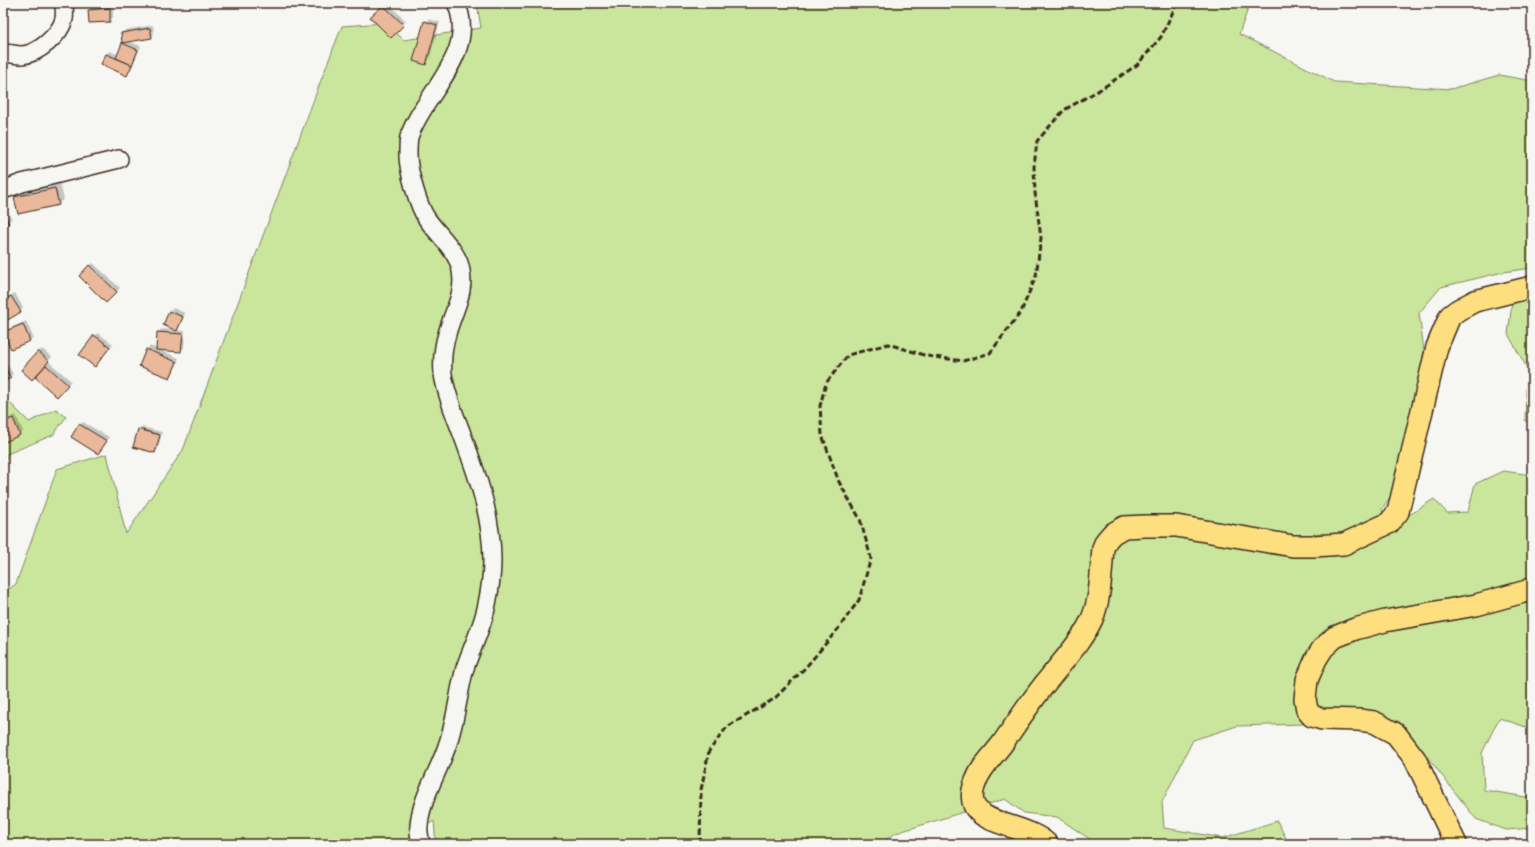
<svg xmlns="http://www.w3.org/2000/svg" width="1535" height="847" font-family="Itim,sans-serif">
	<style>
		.green { fill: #cae69d; stroke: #82885e }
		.shadow { fill: #0003 }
		.building { fill: #eab89b; stroke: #3b2a1e }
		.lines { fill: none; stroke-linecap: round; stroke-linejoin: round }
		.minor-casing { stroke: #3b2a1e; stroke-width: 20 }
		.major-casing { stroke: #3b2a1e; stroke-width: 24 }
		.minor { stroke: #f6f6f2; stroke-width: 17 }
		.major { stroke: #fedf80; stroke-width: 21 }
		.rail { stroke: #3b2a1e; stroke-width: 3; stroke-dasharray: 6 3; stroke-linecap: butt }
	</style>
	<rect width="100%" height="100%" fill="#f6f6f2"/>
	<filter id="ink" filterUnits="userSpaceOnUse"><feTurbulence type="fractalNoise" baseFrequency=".025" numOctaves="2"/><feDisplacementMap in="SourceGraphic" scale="8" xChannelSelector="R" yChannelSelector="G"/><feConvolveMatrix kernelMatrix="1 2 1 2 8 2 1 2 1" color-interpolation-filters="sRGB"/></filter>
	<g filter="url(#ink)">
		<!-- green -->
		<g class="green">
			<path d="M477,3H1250L1239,34L1334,82L1451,89L1499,75L1532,81V268L1503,272L1441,287L1419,313L1424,351L1410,440L1395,490L1382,509L1387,529L1434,499L1447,513L1468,512L1475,484L1503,471L1532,475V729L1499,718L1482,753L1484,790L1532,798V828L1506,830L1476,819L1399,721L1237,726L1193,740L1162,802L1164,828L1223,838L1277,821L1289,844H1097L1057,817L1024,813L1005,799L896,833L879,844H436L434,821L412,834V844H3V593L16,584L57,469L107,454L126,534L183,450L323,75L342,26L384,23L404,40L481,28Z"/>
			<path d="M1532,292V423L1525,421L1527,368L1508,334L1512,304Z"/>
			<path d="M6,399L29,422L56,409L66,417L53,435L7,454L3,479V400Z"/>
		</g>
		<!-- shadow -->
		<g class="shadow">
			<path d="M386,3H388L406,21L391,37L371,17Z"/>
			<path d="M113,6V17L110,21L90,22L89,10L92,7Z"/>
			<path d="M428,19L440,22L429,60L426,64L425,22Z"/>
			<path d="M153,25L154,34L151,38L128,41L141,46L130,71L127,74L102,64L106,54L110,51L118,55L123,43L122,33L125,30Z"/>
			<path d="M60,184L64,199L58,204L16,197L21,192Z"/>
			<path d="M3,205L12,219L3,225Z"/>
			<path d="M93,263L120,288L106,302L80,276Z"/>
			<path d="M15,293L23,308L20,311L3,314V300Z"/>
			<path d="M173,308L185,313L180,326L176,330L170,312Z"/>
			<path d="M26,321L33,337L30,340L11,348L5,332L8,329Z"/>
			<path d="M162,329L185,331L184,348L181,351L160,350L179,358L173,374L169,377L141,365L147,349L150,346L157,349L158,332Z"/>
			<path d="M98,333L113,344L98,362L95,336Z"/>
			<path d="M42,349L52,357L48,361L71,381L57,396L35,375L22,370Z"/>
			<path d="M7,364L13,374L3,381V366Z"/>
			<path d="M16,415L23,431L20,434L3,442V421Z"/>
			<path d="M83,422L109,437L98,452L80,425Z"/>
			<path d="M142,427L162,432L158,449L155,452L138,430Z"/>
		</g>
		<!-- building -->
		<g class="building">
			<path d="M383,5L404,25L391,38L370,17Z"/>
			<path d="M110,8V22L89,23L88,10Z"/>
			<path d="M424,21L437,25L426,65L413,61Z"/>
			<path d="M150,28L152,38L122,43L121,33Z"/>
			<path d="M122,43L138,50L132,65L116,58Z"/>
			<path d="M106,54L132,65L127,76L101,64Z"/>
			<path d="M55,188L59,205L18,214L14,197Z"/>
			<path d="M3,213L9,223L3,227Z"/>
			<path d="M89,265L117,292L106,303L79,276Z"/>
			<path d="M11,296L21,312L6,321L3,316V300Z"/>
			<path d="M169,311L183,317L177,331L163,325Z"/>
			<path d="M23,324L30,341L11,349L3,332Z"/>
			<path d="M157,332L183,334L181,352L156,350Z"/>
			<path d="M94,335L110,347L95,367L79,355Z"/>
			<path d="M146,349L177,362L170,378L139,366Z"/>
			<path d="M38,351L49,361L32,380L21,370Z"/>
			<path d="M46,365L68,385L57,397L35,377Z"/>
			<path d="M4,366L11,378L3,382V367Z"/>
			<path d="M13,418L20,435L3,443V422Z"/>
			<path d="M79,424L107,441L98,454L71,437Z"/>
			<path d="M138,429L160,435L155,453L133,447Z"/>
		</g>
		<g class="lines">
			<!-- minor casing -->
			<g class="minor-casing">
				<g id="minor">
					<path d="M3,53C9,53 16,55 22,55C38,54 60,35 64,19C65,14 64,8 64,3"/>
					<path d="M3,190L22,183L119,159"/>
					<path d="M421,844C420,838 418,832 419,826C420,801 439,771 447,746C456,721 458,694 465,668C472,647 483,626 487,604C490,590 492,574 492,560C492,516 477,474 462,434C455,415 446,395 443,374C442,362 443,347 447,334C453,310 467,292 460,266C456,250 436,232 427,219C418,206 408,170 408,155C408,149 408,142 409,137C423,94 479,53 456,3"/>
				</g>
			</g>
			<!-- major casing -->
			<g class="major-casing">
				<g id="major">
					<path d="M1047,844C1030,826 982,825 974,805C971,798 973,788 976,781C981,767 993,756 1002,744C1016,724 1029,704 1044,685C1060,664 1081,643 1092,619C1101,598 1101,571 1103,548L1106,541L1112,534L1124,527L1145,526H1176L1293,546H1314L1344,544L1389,523L1398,512L1437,347L1450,316L1458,310L1475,301L1532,287"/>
					<path d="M1456,844L1415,759L1396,734L1374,722L1359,720L1322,719L1312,716L1307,710L1305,699L1307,680L1316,659L1323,648L1335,637L1355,629L1385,621L1476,605L1527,591L1532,588"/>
				</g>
			</g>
			<!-- minor -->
			<use href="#minor" class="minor"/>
			<!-- major -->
			<use href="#major" class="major"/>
			<!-- rail -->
			<path class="rail" d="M700,844L701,790L709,751L727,727L774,699L806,667L838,629L859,600L871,558L860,519L839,482L822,435L820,406L826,383L848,355L888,344L927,356L963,361L990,353L1021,312L1036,276L1041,238L1035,193L1034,167L1037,141L1064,110L1101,89L1137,65L1161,37L1177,3"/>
		</g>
	</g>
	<!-- margin -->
	<rect width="1535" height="847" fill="none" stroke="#f6f6f2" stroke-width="16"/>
	<rect x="8" y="8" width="1519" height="831" fill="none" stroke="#3b2a1e" stroke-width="1.5" filter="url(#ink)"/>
</svg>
